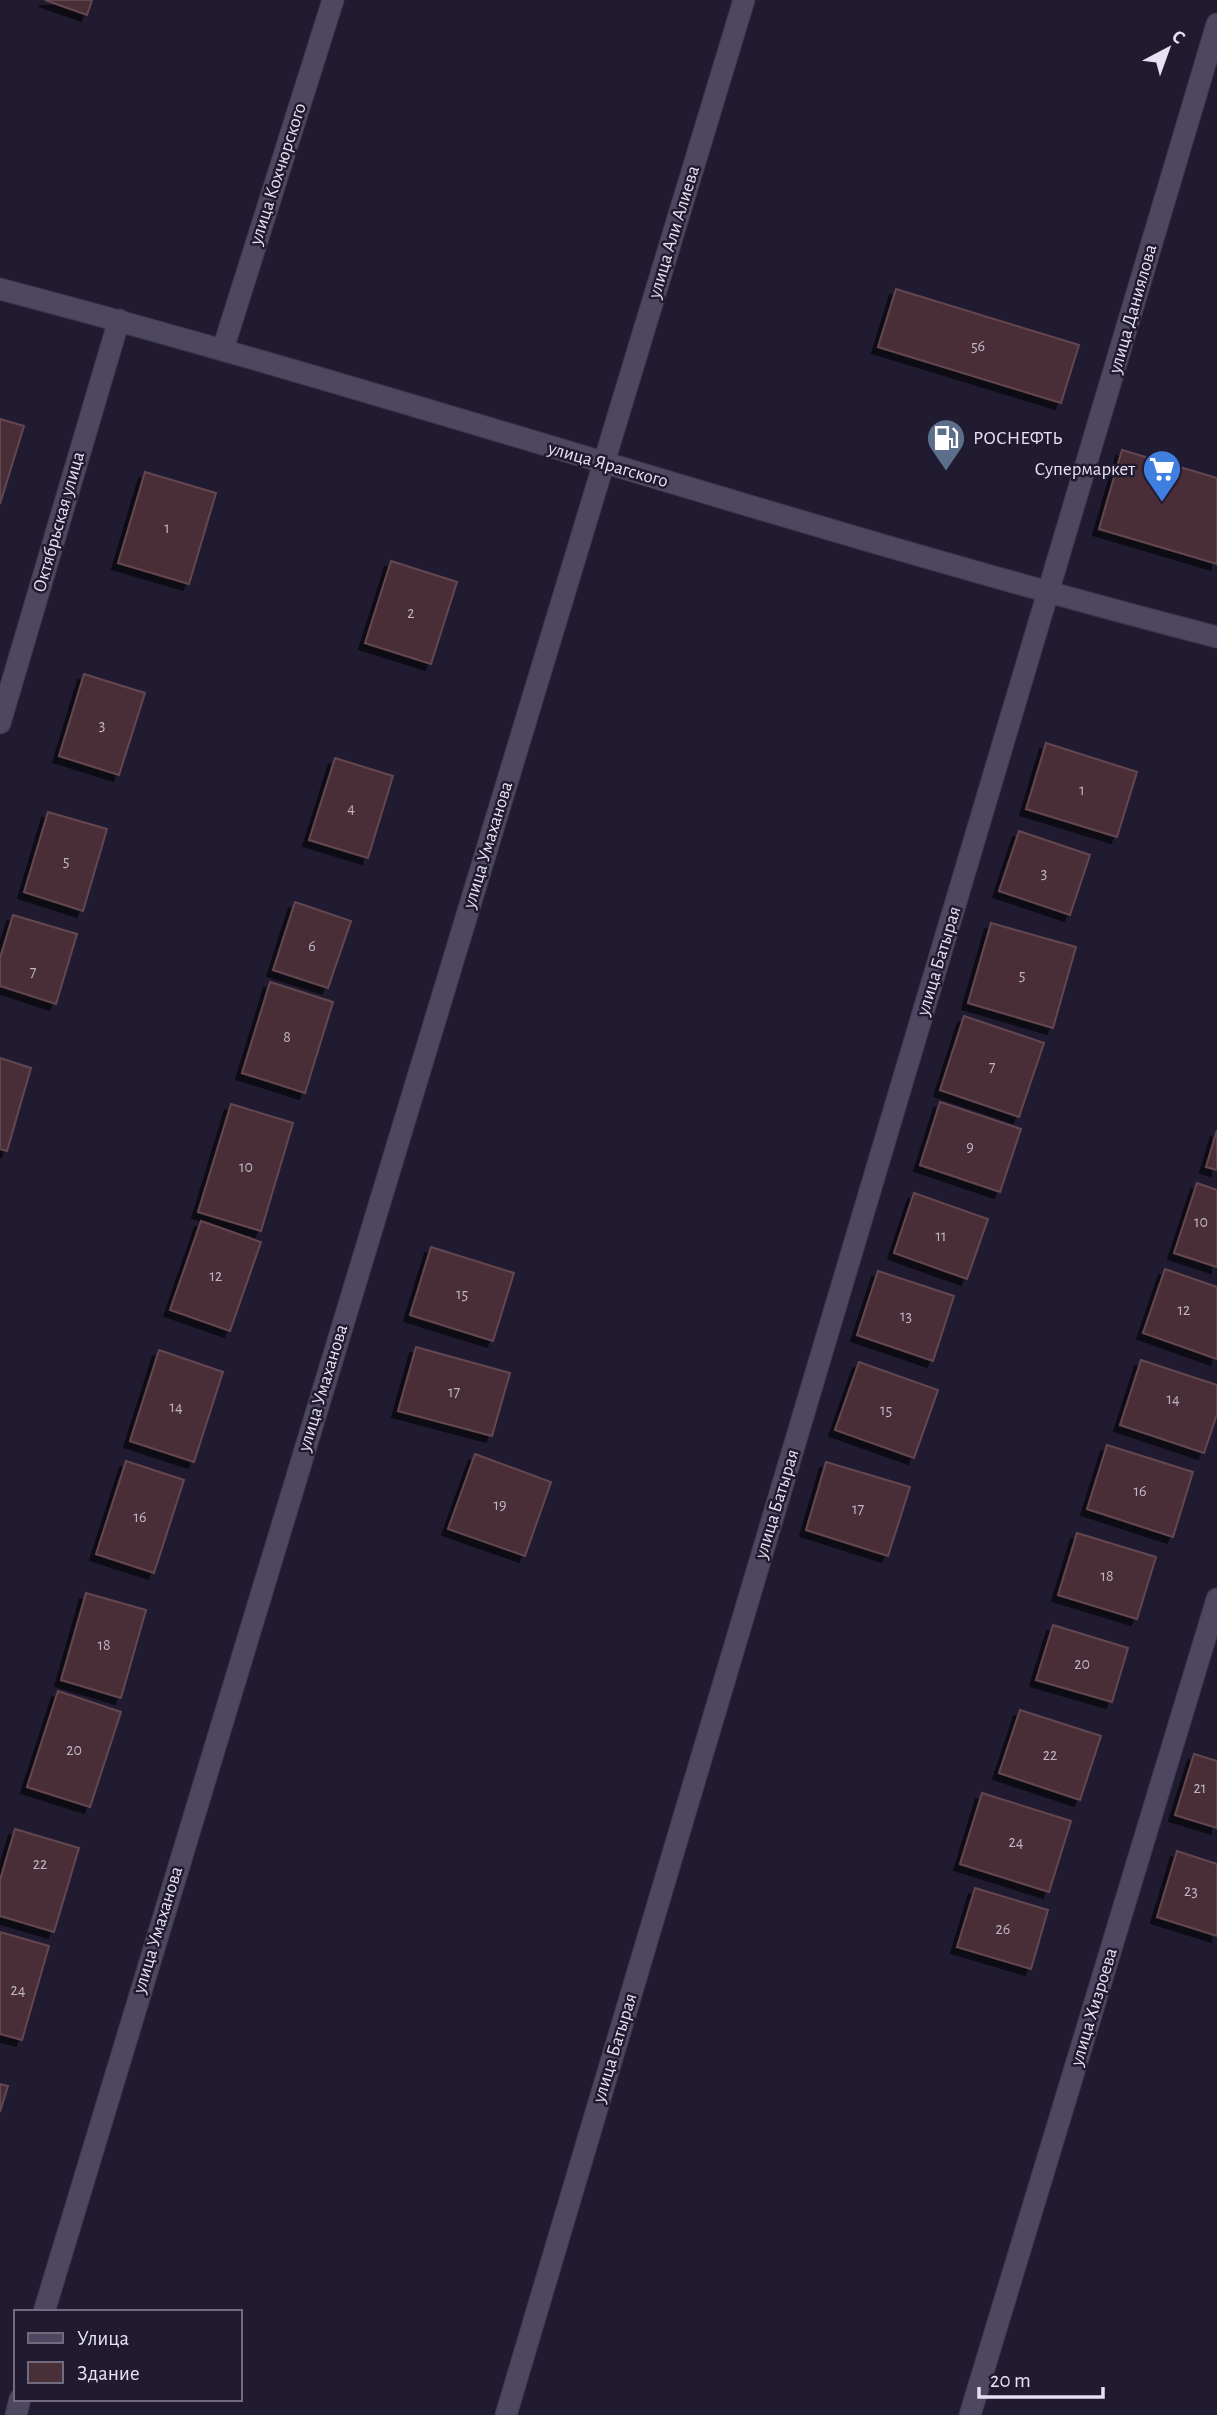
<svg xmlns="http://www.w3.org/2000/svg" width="1217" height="2415" font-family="'Alegreya Sans',sans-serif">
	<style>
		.building { fill: #492f38; stroke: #644650; stroke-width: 2; filter: url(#shadow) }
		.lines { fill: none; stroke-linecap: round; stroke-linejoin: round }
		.street-casing { stroke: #3b3649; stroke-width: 23 }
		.secondary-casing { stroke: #3b3649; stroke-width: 23 }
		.street { stroke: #4d4761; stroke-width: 21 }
		.secondary { stroke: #4d4761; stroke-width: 21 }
		.labels { text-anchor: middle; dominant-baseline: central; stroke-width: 5; stroke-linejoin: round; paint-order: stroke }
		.number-label { font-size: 16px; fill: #bfb5c4 }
		.street-label { font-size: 19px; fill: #e6e2f2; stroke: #211b32 }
		.poi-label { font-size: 19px; fill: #e6e2f2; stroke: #211b32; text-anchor: start }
	</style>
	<defs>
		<filter id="shadow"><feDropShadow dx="-6" dy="6" stdDeviation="0" flood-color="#0009"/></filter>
	</defs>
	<rect width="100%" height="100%" fill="#211b32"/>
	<!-- building -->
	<g class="building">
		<path d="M45,0H92L87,15Z"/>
		<path d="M896,289L1079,345L1061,403L878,347Z"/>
		<path d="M0,419L24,426L0,504Z"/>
		<path d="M1122,450L1217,478V564L1099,529Z"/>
		<path d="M145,472L216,493L189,584L118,563Z"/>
		<path d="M391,561L457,582L431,664L365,643Z"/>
		<path d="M84,674L145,693L119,775L59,756Z"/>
		<path d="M1046,743L1137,772L1117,837L1026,809Z"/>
		<path d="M335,758L393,776L368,858L309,840Z"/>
		<path d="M48,812L107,829L83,911L24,892Z"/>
		<path d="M1019,831L1090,855L1070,915L999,891Z"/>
		<path d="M295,902L351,921L328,988L273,970Z"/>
		<path d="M13,915L77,934L56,1004L0,986V958Z"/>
		<path d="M991,923L1076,947L1053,1028L968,1003Z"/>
		<path d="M270,982L333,1002L305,1093L242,1073Z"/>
		<path d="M964,1016L1044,1043L1019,1117L940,1090Z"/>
		<path d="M0,1058L31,1068L7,1151L0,1149Z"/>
		<path d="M940,1102L1021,1129L1000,1192L920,1165Z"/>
		<path d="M231,1104L293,1123L261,1231L198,1212Z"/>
		<path d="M1217,1130V1170L1206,1167Z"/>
		<path d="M1197,1183L1217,1190V1267L1174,1253Z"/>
		<path d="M914,1193L988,1219L967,1279L894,1253Z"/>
		<path d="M201,1221L261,1242L230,1331L170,1310Z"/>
		<path d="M431,1247L514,1273L493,1341L410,1315Z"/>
		<path d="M1165,1269L1217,1287V1359L1143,1333Z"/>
		<path d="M878,1271L954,1296L933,1361L857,1335Z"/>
		<path d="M416,1347L510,1373L492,1436L398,1411Z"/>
		<path d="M159,1350L223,1372L194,1462L130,1441Z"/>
		<path d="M1141,1360L1217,1385V1414L1204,1453L1120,1425Z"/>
		<path d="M859,1362L938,1390L914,1458L835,1430Z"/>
		<path d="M1107,1445L1193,1472L1173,1537L1087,1509Z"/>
		<path d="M475,1454L551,1482L525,1556L448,1529Z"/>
		<path d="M126,1461L184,1480L154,1573L96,1554Z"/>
		<path d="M826,1462L910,1487L888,1556L806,1530Z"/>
		<path d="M1077,1533L1156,1557L1137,1619L1058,1595Z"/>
		<path d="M86,1593L146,1610L121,1698L61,1680Z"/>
		<path d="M1053,1625L1128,1648L1112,1702L1036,1680Z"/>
		<path d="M58,1691L121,1712L90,1807L27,1787Z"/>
		<path d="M1020,1710L1101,1736L1080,1800L999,1773Z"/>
		<path d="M1194,1754L1217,1761V1828L1175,1815Z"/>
		<path d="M982,1793L1071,1821L1049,1892L960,1864Z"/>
		<path d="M15,1829L79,1848L54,1932L0,1916V1880Z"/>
		<path d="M1177,1851L1217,1864V1936L1157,1917Z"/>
		<path d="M975,1888L1048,1910L1031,1969L957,1947Z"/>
		<path d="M0,1932L49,1946L22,2040L0,2034Z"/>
		<path d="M0,2084L8,2086L0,2112Z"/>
	</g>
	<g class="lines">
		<!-- street casing -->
		<g class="street-casing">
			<g id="street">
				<path d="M223,349L333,0"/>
				<path d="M0,723L119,320"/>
				<path d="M44,2312L744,0"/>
				<path d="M16,2415L20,2399"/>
				<path d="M506,2415L1217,24"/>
				<path d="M970,2415L1217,1599"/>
			</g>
		</g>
		<!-- secondary casing -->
		<g class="secondary-casing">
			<path id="secondary" d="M0,289C408,396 808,532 1217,637"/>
		</g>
		<!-- street -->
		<use href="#street" class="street"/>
		<!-- secondary -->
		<use href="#secondary" class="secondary"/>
	</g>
	<!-- icons -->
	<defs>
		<g id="fuel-pin" transform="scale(2.0125)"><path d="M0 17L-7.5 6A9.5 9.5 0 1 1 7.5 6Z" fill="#5c6f8a" stroke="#211b32"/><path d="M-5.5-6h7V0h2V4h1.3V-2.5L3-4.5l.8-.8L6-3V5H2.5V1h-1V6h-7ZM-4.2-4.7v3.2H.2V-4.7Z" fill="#fff"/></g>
		<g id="supermarket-pin" transform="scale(2.0125)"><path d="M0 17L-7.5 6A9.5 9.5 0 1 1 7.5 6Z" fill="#3f7fe0" stroke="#211b32"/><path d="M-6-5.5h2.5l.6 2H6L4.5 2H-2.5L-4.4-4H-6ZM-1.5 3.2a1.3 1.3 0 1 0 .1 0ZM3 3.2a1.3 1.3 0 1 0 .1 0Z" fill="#fff"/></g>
	</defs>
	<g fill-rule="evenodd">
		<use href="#fuel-pin" x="946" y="438"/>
		<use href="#supermarket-pin" x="1162" y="469"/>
	</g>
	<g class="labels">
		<!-- number labels -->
		<g class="number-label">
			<text x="978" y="346">56</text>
			<text x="167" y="528">1</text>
			<text x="411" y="613">2</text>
			<text x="102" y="725">3</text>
			<text x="1082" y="790">1</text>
			<text x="351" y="808">4</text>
			<text x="66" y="861">5</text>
			<text x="1044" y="873">3</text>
			<text x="312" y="946">6</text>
			<text x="33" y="972">7</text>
			<text x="1022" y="975">5</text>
			<text x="287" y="1037">8</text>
			<text x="992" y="1067">7</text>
			<text x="970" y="1147">9</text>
			<text x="246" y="1167">10</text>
			<text x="1201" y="1222">10</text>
			<text x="941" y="1236">11</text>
			<text x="216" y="1276">12</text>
			<text x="462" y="1294">15</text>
			<text x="1184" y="1310">12</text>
			<text x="906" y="1316">13</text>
			<text x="454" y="1392">17</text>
			<text x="1173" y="1399">14</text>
			<text x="176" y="1407">14</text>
			<text x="886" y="1410">15</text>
			<text x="1140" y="1491">16</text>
			<text x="500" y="1505">19</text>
			<text x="858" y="1509">17</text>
			<text x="140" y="1517">16</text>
			<text x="1107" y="1576">18</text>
			<text x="104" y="1645">18</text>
			<text x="1082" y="1664">20</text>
			<text x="74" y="1750">20</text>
			<text x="1050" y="1755">22</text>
			<text x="1200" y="1788">21</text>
			<text x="1016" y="1842">24</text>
			<text x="40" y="1864">22</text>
			<text x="1191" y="1891">23</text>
			<text x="1003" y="1929">26</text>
			<text x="18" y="1990">24</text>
		</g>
		<!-- street labels -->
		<g class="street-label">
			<text transform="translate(278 174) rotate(-72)">улица Кохчюрского</text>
			<text transform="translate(674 232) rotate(-73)">улица Али Алиева</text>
			<text transform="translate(1133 309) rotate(-74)">улица Даниялова</text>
			<text transform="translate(608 465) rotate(16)">улица Ярагского</text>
			<text transform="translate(59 522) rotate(-74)">Октябрьская улица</text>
			<text transform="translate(488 845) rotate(-73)">улица Умаханова</text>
			<text transform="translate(939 961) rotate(-73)">улица Батырая</text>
			<text transform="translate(323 1388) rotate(-73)">улица Умаханова</text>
			<text transform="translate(777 1504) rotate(-73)">улица Батырая</text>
			<text transform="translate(158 1930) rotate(-73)">улица Умаханова</text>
			<text transform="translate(1094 2007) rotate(-73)">улица Хизроева</text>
			<text transform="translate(615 2048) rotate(-73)">улица Батырая</text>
		</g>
		<!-- poi labels -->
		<g class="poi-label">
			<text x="973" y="438">РОСНЕФТЬ</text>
			<text x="1135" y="469" text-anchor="end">Супермаркет</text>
		</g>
	</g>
	<!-- legend -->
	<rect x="14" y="2310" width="228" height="91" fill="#211b32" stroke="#706b7f" stroke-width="2"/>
	<rect x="28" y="2333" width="35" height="10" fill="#4d4761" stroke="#706b7f" stroke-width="2"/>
	<text x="77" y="2345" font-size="21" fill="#e6e2f2">Улица</text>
	<rect x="28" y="2362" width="35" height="21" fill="#492f38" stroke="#706b7f" stroke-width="2"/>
	<text x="77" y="2380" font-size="21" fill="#e6e2f2">Здание</text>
	<!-- north arrow -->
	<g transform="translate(1168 49) rotate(41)" stroke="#211b32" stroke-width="5" paint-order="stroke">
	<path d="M0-5L12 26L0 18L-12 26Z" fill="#e6e2f2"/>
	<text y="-10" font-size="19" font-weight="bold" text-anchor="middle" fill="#e6e2f2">С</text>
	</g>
	<!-- scale -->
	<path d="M979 2387v10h124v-10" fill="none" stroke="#e6e2f2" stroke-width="3.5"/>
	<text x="990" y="2387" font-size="21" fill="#e6e2f2" stroke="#211b32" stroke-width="5" paint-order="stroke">20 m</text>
</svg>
